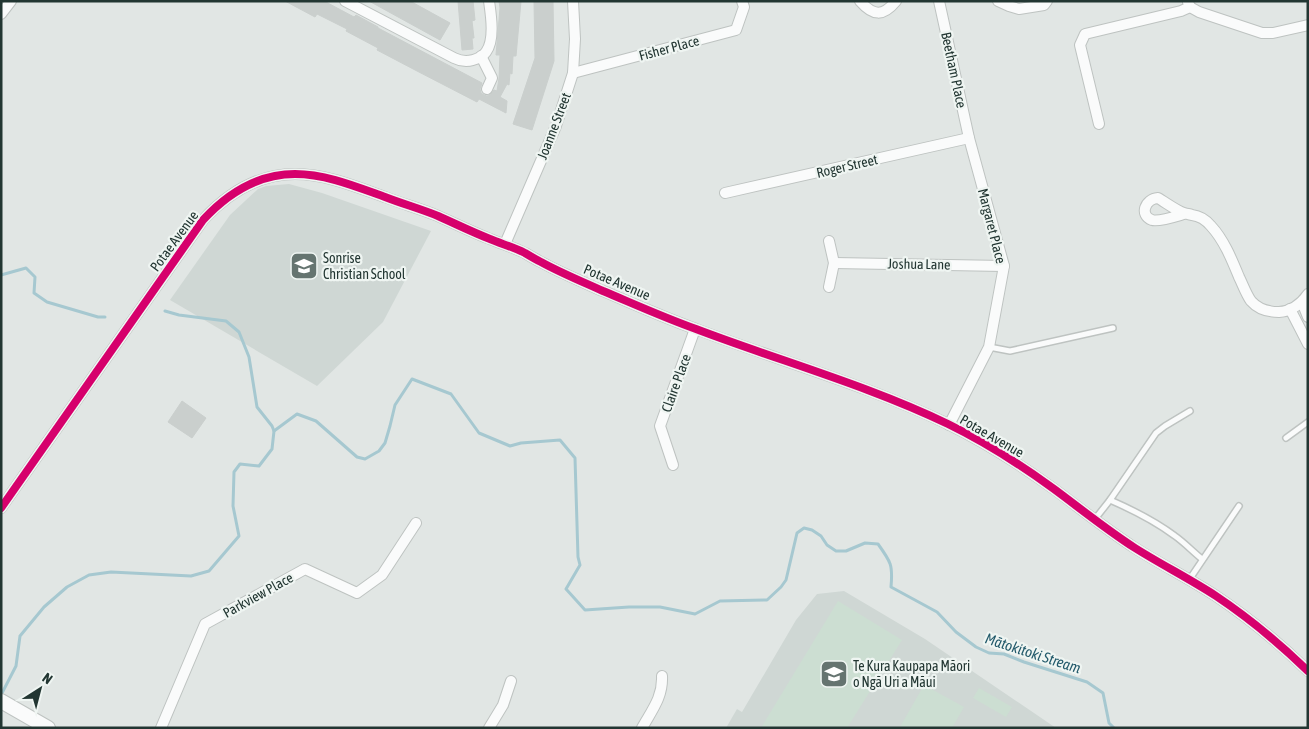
<svg xmlns="http://www.w3.org/2000/svg" width="1309" height="729" font-family="'Asap Condensed',sans-serif">
	<style>
		.built { fill: #cfd7d4 }
		.green { fill: #ccded2 }
		.lines { fill: none; stroke-linecap: round; stroke-linejoin: round }
		.stream { stroke: #a6c8d0; stroke-width: 3 }
		.building { fill: #cacfcd; stroke: #cacfcd }
		.lane-casing { stroke: #bec3c1; stroke-width: 8 }
		.street-casing { stroke: #bec3c1; stroke-width: 12 }
		.secondary-casing { stroke: #bec3c1; stroke-width: 16 }
		.lane { stroke: #fafbfb; stroke-width: 5 }
		.street { stroke: #fafbfb; stroke-width: 10 }
		.secondary { stroke: #fafbfb; stroke-width: 14 }
		.cycleway-casing { stroke: #eff5f2; stroke-width: 11 }
		.cycleway { stroke: #d6006c; stroke-width: 8 }
		.labels { text-anchor: middle; dominant-baseline: central; stroke-width: 4.5; stroke-linejoin: round; paint-order: stroke }
		.street-label { font-size: 14px; fill: #223632; stroke: #eff5f2 }
		.poi-label { font-size: 14px; fill: #223632; stroke: #eff5f2; text-anchor: start }
		.water-label { font-size: 15px; font-style: italic; fill: #235a6b; stroke: #eff5f2 }
	</style>
	<rect width="100%" height="100%" fill="#e1e6e4"/>
	<!-- built -->
	<g class="built">
		<path d="M289,184L322,193L431,231L383,322L317,386L170,300L230,215L258,189L266,186Z"/>
		<path d="M844,591L925,639L1056,728H726L737,709L742,712L796,620L817,594Z"/>
	</g>
	<!-- green -->
	<g class="green">
		<path d="M838,601L902,640L847,728H761Z"/>
		<path d="M924,685L964,707L952,728L900,727Z"/>
		<path d="M979,688L1012,707L1006,717L973,698Z"/>
	</g>
	<g class="lines">
		<!-- stream -->
		<g class="stream">
			<path d="M1,275L26,268L35,277L34,293L47,302L98,317H105"/>
			<path d="M165,311L179,315L226,321L239,332L249,357L257,407L272,426L274,431"/>
			<path d="M1,695L16,666L20,636L44,607L67,587L89,575L111,572L191,576L209,571L239,536L233,506L234,472L240,464L259,466L272,449L274,431L297,414L316,421L357,457L365,459L379,451L385,443L390,426L395,405L412,379L451,394L479,433L510,446L521,443L560,440L575,458L578,557L580,565L566,589L585,610L629,607H660L695,614L720,601L767,600L781,587L786,580L797,533L804,528L812,530L821,536L827,545L836,551H846L865,543L878,544C891,562 893,565 891,587L937,612L956,632L976,647L989,653L1004,654L1024,662L1087,682L1103,693L1109,723L1114,728"/>
		</g>
	</g>
	<!-- building -->
	<g class="building">
		<path d="M285,1H324L354,17L356,15L378,27V28L482,83L480,89L481,93L484,95L487,96L491,94L494,90L497,91L499,78L500,55H496L500,8L499,1H521L516,56H513L512,74L510,73L509,85L507,84L500,97L507,101L506,113L479,99L477,102L417,71L377,50L378,48L346,31L347,29L317,14L315,17Z"/>
		<path d="M369,1H410L450,23L440,40Z"/>
		<path d="M458,1H473L475,20L472,21L474,38H472L473,49L462,50Z"/>
		<path d="M534,1H553L554,61L532,130L513,124L535,58Z"/>
		<path d="M182,401L206,418L192,438L168,422Z"/>
	</g>
	<g class="lines">
		<!-- lane casing -->
		<g class="lane-casing">
			<g id="lane">
				<path d="M989,347L1010,351L1113,328"/>
				<path d="M1286,438L1308,422"/>
				<path d="M1110,500C1133,510 1155,521 1175,536C1185,543 1193,552 1202,559"/>
				<path d="M1095,519L1110,500L1156,433L1165,426L1190,411"/>
				<path d="M1189,580L1239,506"/>
			</g>
		</g>
		<!-- street casing -->
		<g class="street-casing">
			<g id="street">
				<path d="M345,1L454,58C460,61 466,62 473,60C477,59 483,56 486,52C495,40 491,15 489,1"/>
				<path d="M860,1C873,16 883,17 896,1"/>
				<path d="M939,1L969,138L1004,266L989,347L949,425"/>
				<path d="M998,1L1009,6L1019,9L1044,5L1047,1"/>
				<path d="M1188,2L1190,7L1199,12L1262,33H1273L1308,25"/>
				<path d="M1,14L11,1"/>
				<path d="M481,56L492,78L487,89"/>
				<path d="M573,73L736,30L744,7L742,1"/>
				<path d="M1099,124L1080,45L1085,34L1181,11L1190,7"/>
				<path d="M725,193L969,138"/>
				<path d="M1184,214C1177,216 1159,222 1152,220C1139,215 1145,199 1158,198C1165,202 1177,211 1184,213C1187,214 1189,214 1192,215C1200,216 1206,220 1211,226C1224,240 1232,260 1239,277C1243,285 1246,294 1251,301C1258,309 1269,312 1279,312C1292,311 1301,304 1308,294"/>
				<path d="M505,244L556,126L573,73L575,39L573,1"/>
				<path d="M834,263L1004,266"/>
				<path d="M829,287L834,263L829,241"/>
				<path d="M1302,302L1308,317"/>
				<path d="M1290,309L1308,344"/>
				<path d="M673,465L660,426L695,329"/>
				<path d="M1,508L203,220C227,194 258,174 295,174C326,174 357,187 385,197C403,204 421,209 438,216C456,224 472,232 490,239C502,244 513,247 525,253C530,256 535,259 541,262C561,273 583,282 603,291C634,304 665,318 696,329C780,361 867,385 948,424C985,442 1021,465 1054,489C1081,509 1107,530 1135,548C1162,565 1190,579 1216,596C1249,618 1279,643 1308,671"/>
				<path d="M161,728L205,624L305,569L357,593L382,575L416,523"/>
				<path d="M489,728L503,705L511,681"/>
				<path d="M642,728C652,710 663,697 662,676"/>
			</g>
		</g>
		<!-- secondary casing -->
		<g class="secondary-casing">
			<path id="secondary" d="M1,701L48,728"/>
		</g>
		<!-- lane -->
		<use href="#lane" class="lane"/>
		<!-- street -->
		<use href="#street" class="street"/>
		<!-- secondary -->
		<use href="#secondary" class="secondary"/>
		<!-- cycleway casing -->
		<g class="cycleway-casing">
			<path id="cycleway" d="M1,508L203,220C227,194 258,174 295,174C326,174 357,187 385,197C403,204 421,209 438,216C456,224 472,232 490,239C502,244 513,247 525,253C530,256 535,259 541,262C561,273 583,282 603,291C634,304 665,318 696,329C780,361 867,385 948,424C985,442 1021,465 1054,489C1081,509 1107,530 1135,548C1162,565 1190,579 1216,596C1249,618 1279,643 1308,671"/>
		</g>
		<!-- cycleway -->
		<use href="#cycleway" class="cycleway"/>
	</g>
	<!-- icons -->
	<defs>
		<g id="school-square" transform="scale(1.4375)"><rect x="-9" y="-9" width="18" height="18" rx="4" fill="#657470" stroke="#eff5f2"/><path d="M0-5L7-2L0 1L-7-2ZM-4 1L0 2.5L4 1V4Q0 6-4 4Z" fill="#fff"/></g>
	</defs>
	<g fill-rule="evenodd">
		<use href="#school-square" x="304" y="266"/>
		<use href="#school-square" x="834" y="674"/>
	</g>
	<g class="labels">
		<!-- street labels -->
		<g class="street-label">
			<text transform="translate(669 48) rotate(-15)">Fisher Place</text>
			<text transform="translate(954 70) rotate(78)">Beetham Place</text>
			<text transform="translate(554 126) rotate(-69)">Joanne Street</text>
			<text transform="translate(847 166) rotate(-13)">Roger Street</text>
			<text transform="translate(992 226) rotate(76)">Margaret Place</text>
			<text transform="translate(174 241) rotate(-54)">Potae Avenue</text>
			<text transform="translate(919 264) rotate(1)">Joshua Lane</text>
			<text transform="translate(617 282) rotate(23)">Potae Avenue</text>
			<text transform="translate(676 383) rotate(-70)">Claire Place</text>
			<text transform="translate(992 436) rotate(30)">Potae Avenue</text>
			<text transform="translate(258 595) rotate(-29)">Parkview Place</text>
		</g>
		<!-- poi labels -->
		<g class="poi-label">
			<text x="323" y="258">Sonrise<tspan x="323" dy="16">Christian School</tspan></text>
			<text x="853" y="666">Te Kura Kaupapa Māori<tspan x="853" dy="16">o Ngā Uri a Māui</tspan></text>
		</g>
		<!-- water labels -->
		<g class="water-label">
			<text transform="translate(1033 653) rotate(18)">Mātokitoki Stream</text>
		</g>
	</g>
	<!-- border -->
	<rect width="1309" height="729" fill="none" stroke="#223632" stroke-width="5"/>
	<!-- north arrow -->
	<g transform="translate(40 689) rotate(36)" stroke="#eff5f2" stroke-width="4" paint-order="stroke">
	<path d="M0-4L9 19L0 12L-9 19Z" fill="#223632"/>
	<text y="-8" font-size="14" font-weight="bold" text-anchor="middle" fill="#223632">N</text>
	</g>
</svg>
